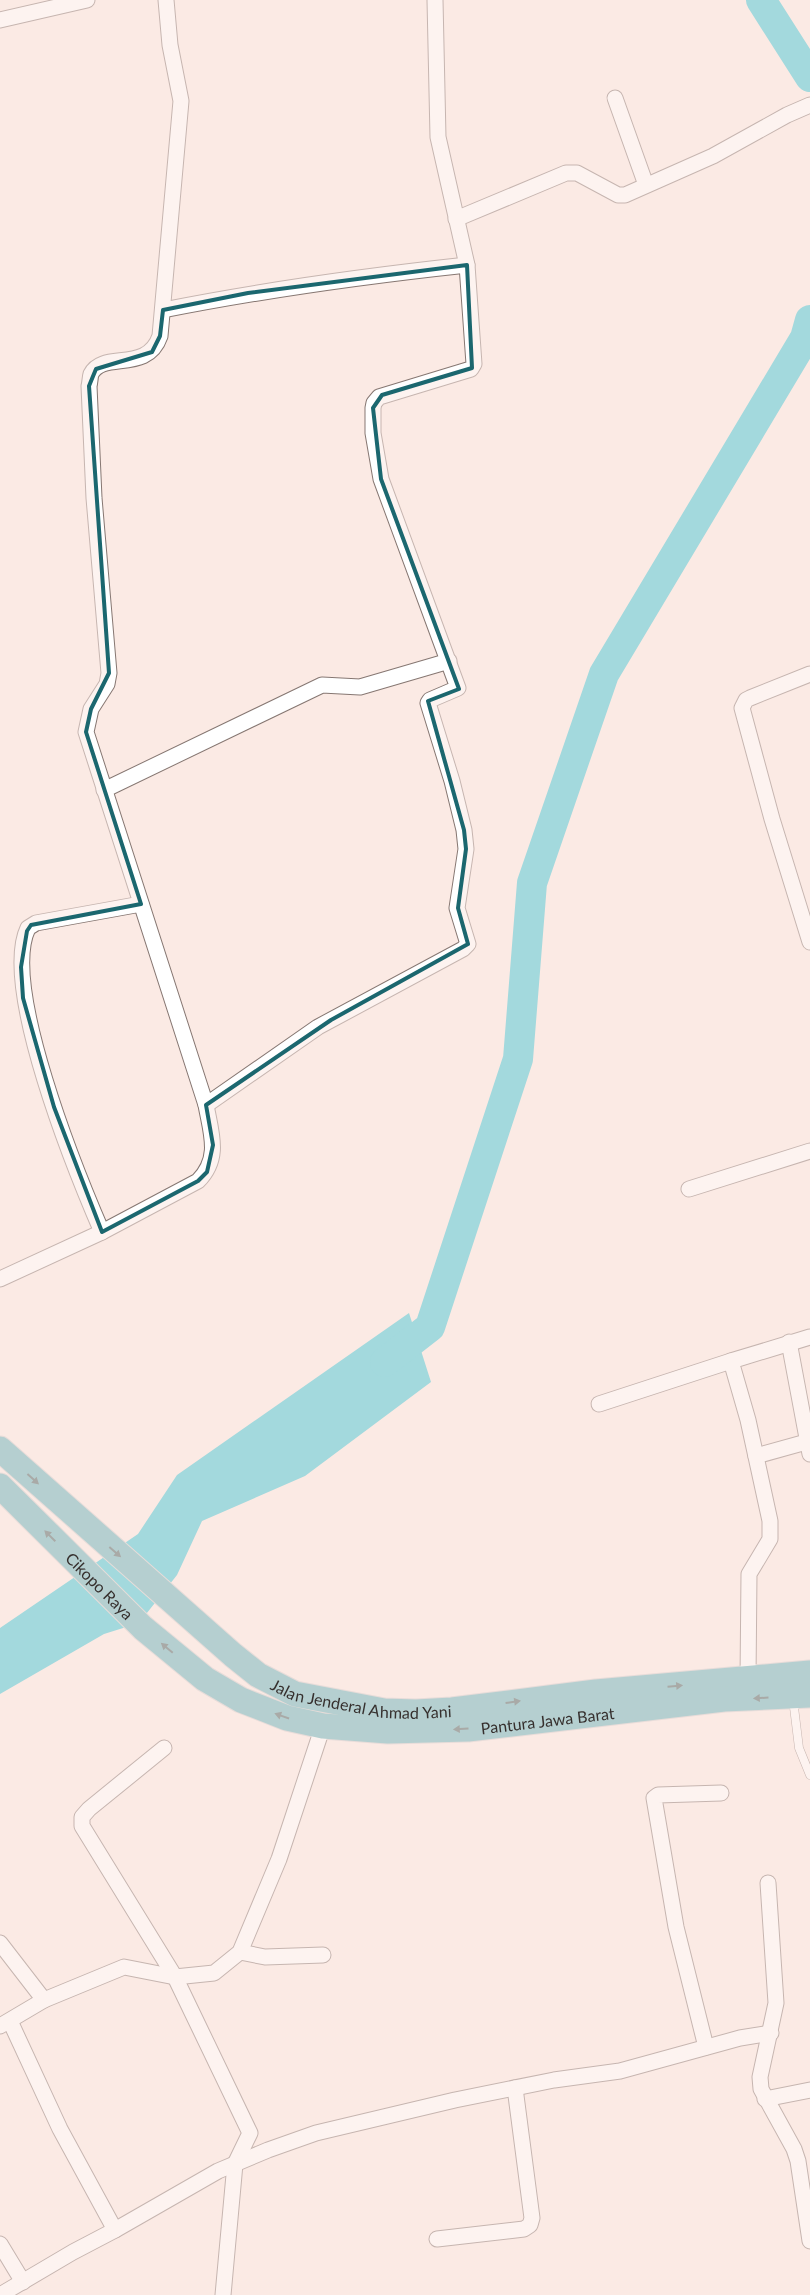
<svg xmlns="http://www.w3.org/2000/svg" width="810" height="2295" font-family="Lato,sans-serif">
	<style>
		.water { fill: #38c5d4 }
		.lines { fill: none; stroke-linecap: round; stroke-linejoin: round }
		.river { stroke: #38c5d4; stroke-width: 30 }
		.service-casing { stroke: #867772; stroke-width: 9 }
		.minor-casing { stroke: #867772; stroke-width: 17 }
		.trunk-casing { stroke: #cfcdcd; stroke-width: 27 }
		.service { stroke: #fff; stroke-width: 8 }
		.minor { stroke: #fff; stroke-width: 15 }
		.trunk { stroke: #60b0b8; stroke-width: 25 }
		.oneway { fill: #455d5e }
		.marked { fill: none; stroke: #1b676f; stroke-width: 4; stroke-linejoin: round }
		.labels { text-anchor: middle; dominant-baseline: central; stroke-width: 5; stroke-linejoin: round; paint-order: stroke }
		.street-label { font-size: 16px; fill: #36302e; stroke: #fefbf9 }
	</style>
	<rect width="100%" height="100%" fill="#fbeae4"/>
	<!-- water -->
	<path class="water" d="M409,1313L431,1382L305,1476L202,1521L177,1575L139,1623L104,1634L0,1694V1628L138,1534L177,1475Z"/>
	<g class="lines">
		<!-- river -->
		<g class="river">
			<path d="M761,0L810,77"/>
			<path d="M385,1362L430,1327L518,1059L532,883L604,674L805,338L810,320"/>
		</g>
		<!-- service casing -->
		<g class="service-casing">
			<path id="service" d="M793,1699L799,1748L810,1775"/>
		</g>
		<!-- minor casing -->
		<g class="minor-casing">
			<g id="minor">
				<path d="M0,20L87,0"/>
				<path d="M615,98L646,185"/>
				<path d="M456,219L566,173H577L618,195H625L713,156L787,115L810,105"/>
				<path d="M163,310C264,290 365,276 467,265"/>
				<path d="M810,674L750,698L746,700L742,708L772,819L810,942"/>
				<path d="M104,790L322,685L360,687L449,661"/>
				<path d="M206,1105L318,1027L463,949L468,944L457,908L466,849L464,830L452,781L428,703L430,700L458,688L381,479L373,433V408L374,403L379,397L471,369L474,364L467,265L438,137L435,0"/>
				<path d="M689,1189L810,1151"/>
				<path d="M102,1232C76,1172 0,986 28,928L36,923L141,904"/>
				<path d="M0,1279L102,1232L198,1181C221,1158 211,1133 206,1105L86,732L91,709L107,684L109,673L94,498L89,386C90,383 90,377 91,374C103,350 147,374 160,336L181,101L170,45L166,0"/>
				<path d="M789,1342L810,1454"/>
				<path d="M599,1404L731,1361"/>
				<path d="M756,1456L810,1441"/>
				<path d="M748,1679L749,1574L770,1539V1521L748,1420L731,1361L810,1337"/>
				<path d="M164,1748L89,1809L82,1817V1826L175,1977L250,2133L235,2164L223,2295"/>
				<path d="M768,1883L776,2003L760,2077L761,2089L794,2149L798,2161L810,2241"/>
				<path d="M0,1943L44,2000"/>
				<path d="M240,1952L265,1957L323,1955"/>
				<path d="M10,2021L60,2129L115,2230"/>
				<path d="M0,2026L44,2000L124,1967L175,1977L214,1973L240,1952L279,1859L323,1726"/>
				<path d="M706,2047L676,1927L654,1798L658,1795L721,1793"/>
				<path d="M765,2099L810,2090"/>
				<path d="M437,2239L524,2229L530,2225L532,2218L515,2088"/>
				<path d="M0,2244L23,2282"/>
				<path d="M0,2295L73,2252L115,2230L218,2171L268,2150L316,2133L455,2100L554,2080L620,2071L740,2038L771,2033"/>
			</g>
		</g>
		<!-- trunk casing -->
		<g class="trunk-casing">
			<g id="trunk">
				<path id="s1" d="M0,1449L233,1655L258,1675L295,1694L384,1711L416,1712L452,1710L596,1692L810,1673"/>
				<path id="s2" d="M0,1486L143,1628L205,1679L241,1700L287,1718L323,1726L388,1731L468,1729L724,1699L810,1695"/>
			</g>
		</g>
		<!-- service -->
		<use href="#service" class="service"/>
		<!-- minor -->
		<use href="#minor" class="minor"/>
		<!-- trunk -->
		<use href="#trunk" class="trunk"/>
	</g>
	<!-- one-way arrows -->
	<defs><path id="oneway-solid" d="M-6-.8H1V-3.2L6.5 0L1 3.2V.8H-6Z" transform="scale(1.25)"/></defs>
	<g class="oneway">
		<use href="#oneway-solid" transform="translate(33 1479) rotate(42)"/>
		<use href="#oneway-solid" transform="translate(50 1536) rotate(-135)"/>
		<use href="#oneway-solid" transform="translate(115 1552) rotate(41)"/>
		<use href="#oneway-solid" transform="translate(167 1648) rotate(-140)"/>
		<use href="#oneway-solid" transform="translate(675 1686) rotate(-5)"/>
		<use href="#oneway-solid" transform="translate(761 1698) rotate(177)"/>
		<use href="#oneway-solid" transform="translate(513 1702) rotate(-8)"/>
		<use href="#oneway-solid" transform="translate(282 1716) rotate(-161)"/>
		<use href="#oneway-solid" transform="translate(461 1729) rotate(177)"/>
	</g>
	<!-- marked area -->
	<path d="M0 0H810V2295H0ZM467,265L472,368L382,395L373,408L381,479L459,689L428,701L464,830L466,849L458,908L468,944L331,1020L206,1105L213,1145L207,1172L198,1181L102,1232L54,1107L23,998L21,967L27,931L31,925L141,904L86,732L91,709L109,673L89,386L96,369L152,352L160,336L163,310L248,293Z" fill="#fbeae4" fill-opacity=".55" fill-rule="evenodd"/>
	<path class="marked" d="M467,265L472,368L382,395L373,408L381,479L459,689L428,701L464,830L466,849L458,908L468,944L331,1020L206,1105L213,1145L207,1172L198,1181L102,1232L54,1107L23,998L21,967L27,931L31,925L141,904L86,732L91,709L109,673L89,386L96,369L152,352L160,336L163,310L248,293Z"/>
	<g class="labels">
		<!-- street labels -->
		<g class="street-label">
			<text stroke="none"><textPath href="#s2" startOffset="141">Cikopo Raya</textPath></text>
			<text stroke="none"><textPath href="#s1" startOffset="451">Jalan Jenderal Ahmad Yani</textPath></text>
			<text stroke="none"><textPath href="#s2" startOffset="635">Pantura Jawa Barat</textPath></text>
		</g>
	</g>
</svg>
